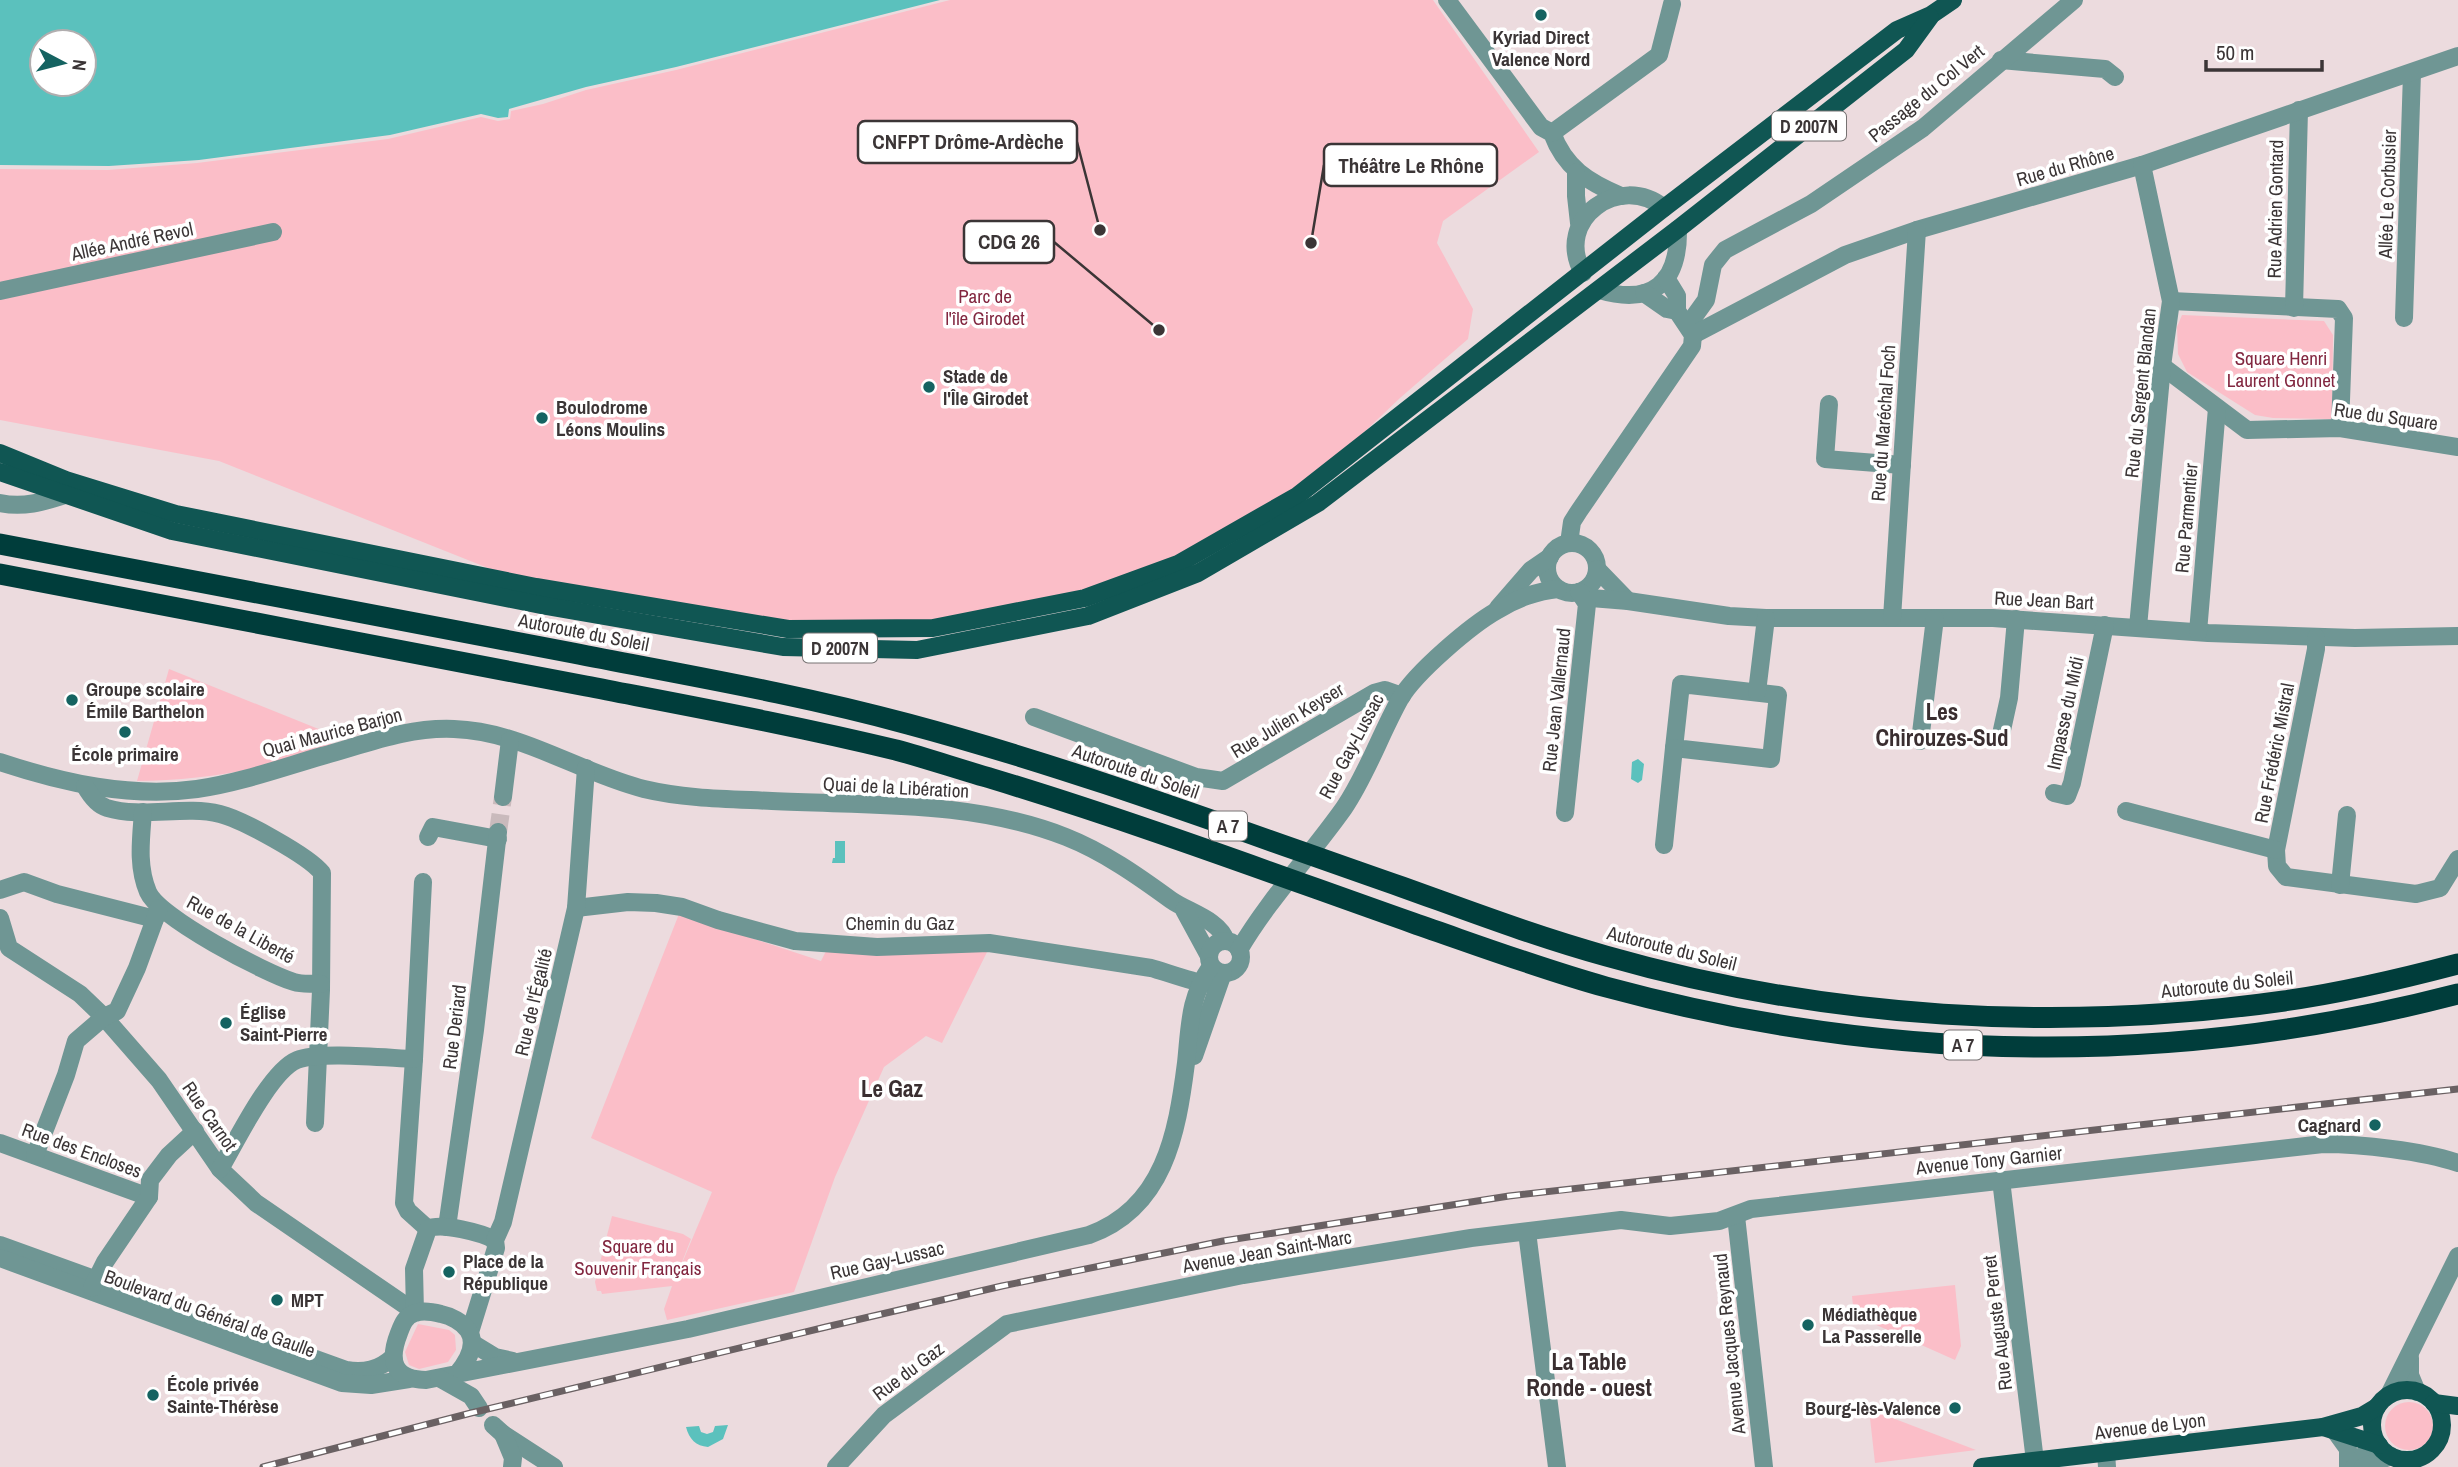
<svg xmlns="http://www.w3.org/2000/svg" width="2458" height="1467" font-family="'Archivo Narrow',sans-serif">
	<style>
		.green { fill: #fbbec8 }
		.water { fill: #5bc1bd; fill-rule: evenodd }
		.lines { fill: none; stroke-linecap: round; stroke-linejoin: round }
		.minor-tunnel { stroke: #c9babc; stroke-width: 18; stroke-dasharray: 18 9; stroke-linecap: butt }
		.minor { stroke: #6f9694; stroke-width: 18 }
		.major { stroke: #105653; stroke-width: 18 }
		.highway { stroke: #003d3b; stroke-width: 21 }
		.rail-casing { stroke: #6a6163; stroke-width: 7 }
		.rail { stroke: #fff; stroke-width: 4.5; stroke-dasharray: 13; stroke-linecap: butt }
		.poi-dot { fill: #156361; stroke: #fff; stroke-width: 2.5 }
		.labels { text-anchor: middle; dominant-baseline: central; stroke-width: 7; stroke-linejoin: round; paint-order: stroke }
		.shield { fill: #fff; stroke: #767272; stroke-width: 2 }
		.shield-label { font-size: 18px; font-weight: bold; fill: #3b3536 }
		.poi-label { font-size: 19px; font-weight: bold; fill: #3b3536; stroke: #fff; text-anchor: start }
		.street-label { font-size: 19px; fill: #3b3536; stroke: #fff }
		.park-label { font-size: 19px; fill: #822740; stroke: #fff }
		.quarter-label { font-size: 23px; font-weight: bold; fill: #3a2e30; stroke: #fff }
		.leader { fill: none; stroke: #3b3536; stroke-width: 2.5 }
		.callout-dot { fill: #3b3536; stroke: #fff; stroke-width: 2.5 }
		.callout { fill: #fff; stroke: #3b3536; stroke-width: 2.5 }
		.callout-label { font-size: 21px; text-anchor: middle; font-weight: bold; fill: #3b3536 }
	</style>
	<rect width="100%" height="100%" fill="#ecdbde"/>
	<!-- green -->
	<g class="green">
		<path d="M950,0H1433L1539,152L1443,221L1437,243L1473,309L1468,339L1400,398L1297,496L1178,564L1085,598L933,628L788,629L536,587L219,461L0,420V169L108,170L197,163L388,139L481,117L498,121L510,119L511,111L543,104L586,90L676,70Z"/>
		<path d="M2182,315L2324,321L2333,335L2332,419L2273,418L2255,415L2187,372L2178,354L2177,327Z"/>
		<path d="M169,669L326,732L332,746C270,769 203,780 137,781Z"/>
		<path d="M679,914L821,961L827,949L989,948L942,1043L926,1036L884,1067L835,1177L794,1292L667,1320L664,1309L672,1286L602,1294L601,1291H597L595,1282L612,1216L683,1234L691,1239L677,1275L712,1192L591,1138Z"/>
		<path d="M1955,1285L1961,1346L1955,1360L1854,1315L1852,1296Z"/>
		<path d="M418,1324L449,1330L455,1335L456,1350L448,1362L419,1369L409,1365L405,1352Z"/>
		<circle cx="2409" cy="1426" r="24"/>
		<path d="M1869,1409L1976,1450L1875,1463Z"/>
	</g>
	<!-- water -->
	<g class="water">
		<path d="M0,0H940L676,67L586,87L509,109L508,117L498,118L481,114L390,135L199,160L109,166L0,165ZM42,42H84V84H42Z"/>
		<path d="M1638,759L1644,764L1642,780L1638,783L1631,779L1632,762Z"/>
		<path d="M835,841H845V863H832L833,858H835Z"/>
		<path d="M728,1425L723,1439L708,1447C696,1446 689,1439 686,1427L699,1426L701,1432L707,1434L713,1432L715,1426Z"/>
	</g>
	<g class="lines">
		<!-- minor-tunnel -->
		<path class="minor-tunnel" d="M498,832L503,797"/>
		<!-- minor -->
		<g class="minor">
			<path d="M1447,0L1541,127L1552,133C1565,168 1588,182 1621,196"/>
			<path d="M2001,60L2105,69L2115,77"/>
			<path d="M1552,133L1659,55L1672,4"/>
			<path d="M1576,172V196L1579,223"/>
			<path d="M1583,273C1553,219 1620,172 1664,208"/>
			<path d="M1599,290C1652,306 1679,283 1678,229"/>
			<path d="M0,291L273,232"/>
			<path d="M1644,293L1667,309L1677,311"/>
			<path d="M2171,301L2338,309L2344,318L2340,428"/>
			<path d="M2294,308L2299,110"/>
			<path d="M2404,318L2412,73"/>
			<path d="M1688,325L1706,300L1713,265L1725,250L1811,204L1923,128L2074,0"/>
			<path d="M1693,335L1845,255L1917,230L2142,165L2458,56"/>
			<path d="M2162,366L2247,430L2340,428L2458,447"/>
			<path d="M1829,404L1825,459L1902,465"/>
			<path d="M0,503C23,508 43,502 65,495"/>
			<path d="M1569,543L1572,522L1579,511L1692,346L1693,335L1677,311V296L1666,278"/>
			<circle cx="1572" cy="568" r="25"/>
			<path d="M1597,569L1628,601"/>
			<path d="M1579,592L1591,598L1628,601L1729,616L1766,618H1993L2208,633L2355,638L2458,636"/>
			<path d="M1498,608L1531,570L1550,557"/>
			<path d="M1892,618L1917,230"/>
			<path d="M2138,627L2162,366L2171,301L2142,165"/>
			<path d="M2198,632L2217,408"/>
			<path d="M2316,637V649L2276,850L2277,866L2286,877L2416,894L2440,888L2458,859"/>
			<path d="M1681,684L1778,695L1771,759L1674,748Z"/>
			<path d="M1757,692L1766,618"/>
			<path d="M1034,717L1196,777L1223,781L1374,693L1385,690L1402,696"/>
			<path d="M2000,739L2009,698L2016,619"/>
			<path d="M1920,741L1935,618"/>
			<path d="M0,762C63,783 130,798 197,789C239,783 281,768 322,756C366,744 407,727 454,729C521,731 580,773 644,789C686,799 730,799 772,801C871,806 972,800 1066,837C1104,852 1138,876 1171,900C1188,912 1220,920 1226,941"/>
			<path d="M85,786C90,795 97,805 107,808C143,819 183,805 220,814C241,819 309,856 322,873L321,990L315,1123"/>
			<path d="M2054,793L2067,796L2072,783L2105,625"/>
			<path d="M503,797L510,740"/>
			<path d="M2126,811L2276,850"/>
			<path d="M143,812C141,839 137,866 148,892C159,918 265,973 294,982C303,985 313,983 321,984"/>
			<path d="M1565,813L1587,604L1579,592"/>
			<path d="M428,837L433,827L498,839"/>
			<path d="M1664,845L1674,748"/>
			<path d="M423,882L414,1059L404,1203L408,1211L428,1229"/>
			<path d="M2340,885L2347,815"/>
			<path d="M0,890L24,882L57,894L155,919"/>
			<path d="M576,908L628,902L656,903L682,907L718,920L795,941L877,947L989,943L1151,968C1163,971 1200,985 1208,983C1213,981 1218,977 1223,973"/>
			<path d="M1184,910L1209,956"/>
			<path d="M0,918L9,948L80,994L104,1017L159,1080L220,1169L256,1203L415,1312"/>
			<circle cx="1225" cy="957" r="16"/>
			<path d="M1239,950C1269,899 1310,856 1344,808C1367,774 1380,735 1400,699C1415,673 1471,625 1498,610C1515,599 1538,591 1558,589"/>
			<path d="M1194,1056L1223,973"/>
			<path d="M0,1143L149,1197"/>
			<path d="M35,1155L66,1075L76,1041L104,1017L117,1011L137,968L159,908"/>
			<path d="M220,1169C236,1142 270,1071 297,1060C318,1051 388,1058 414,1059"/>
			<path d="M2001,1180L2035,1461"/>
			<path d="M1736,1216L1764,1467"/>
			<path d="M447,1227L475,1030L498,832"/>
			<path d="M1527,1232L1557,1467"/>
			<path d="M0,1245L346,1370C364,1373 379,1370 393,1357"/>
			<path d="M0,1258L342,1383L371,1385L409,1379"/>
			<path d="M92,1288L105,1262L149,1197L150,1180L169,1155L195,1131"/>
			<path d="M415,1312L414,1269L428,1229C441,1222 482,1233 495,1240"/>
			<path d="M470,1332L496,1248L495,1240L503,1222L576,908L586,768"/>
			<path d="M472,1343L495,1357L513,1361"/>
			<path d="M2410,1358V1375L2417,1392"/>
			<path d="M457,1374C467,1362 478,1345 468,1330C462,1322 451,1316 441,1314C433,1312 423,1310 415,1313C405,1316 402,1325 399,1333C388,1361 393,1379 426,1380L688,1329L1089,1235C1164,1208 1177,1134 1186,1063C1190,1025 1189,998 1211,966"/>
			<path d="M439,1378L471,1396L479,1408"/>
			<path d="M2389,1395L2458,1256"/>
			<path d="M493,1425L503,1434L554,1467"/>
			<path d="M2335,1431L2348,1449V1467"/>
			<path d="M503,1434L513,1458L512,1467"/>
			<path d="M2106,1452L2107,1467"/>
			<path d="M836,1467L884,1415L1007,1324L1243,1275L1471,1238L1621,1220L1670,1226L1719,1221L1751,1209L2323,1144C2361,1144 2423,1151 2458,1163"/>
			<path d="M2354,1467L2369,1448L2373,1434"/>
			<path d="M2363,1467L2391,1456"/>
		</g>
		<!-- major -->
		<g class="major">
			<path d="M0,453L66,480L176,514L536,587L788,629L933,628L1085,598L1178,564L1297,496L1664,208L1897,30L1931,15L1953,0"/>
			<path d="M0,472L172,531L546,606L783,647L917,650L1088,616L1198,573L1318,503L1678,229L1906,50L1930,17"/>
			<circle cx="2407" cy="1425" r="35"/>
			<path d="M2434,1403L2458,1406"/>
			<path d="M2323,1427L2379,1445"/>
			<path d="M1982,1467L2323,1427L2362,1416L2377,1407"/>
		</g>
		<!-- highway -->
		<g class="highway">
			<path d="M0,544C191,581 382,616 573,653C685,675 798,694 908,724C1076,769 1238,830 1402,887C1469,911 1537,937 1606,956C1826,1019 2059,1033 2284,1001C2343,993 2401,979 2458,964"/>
			<path d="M0,574C195,612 391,648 586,686C689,706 793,725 896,750C929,759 961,770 993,779C1135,822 1274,874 1413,923C1477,945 1541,969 1606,987C1890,1064 2173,1068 2458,994"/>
		</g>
		<!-- rail casing -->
		<g class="rail-casing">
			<path id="rail" d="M263,1467L471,1413L826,1327L1002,1286L1223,1241L1509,1196L2458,1089"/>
		</g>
		<!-- rail -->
		<use href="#rail" class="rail"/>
	</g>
	<!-- markers -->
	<g class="poi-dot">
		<circle cx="1541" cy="15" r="7"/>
		<circle cx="929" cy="387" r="7"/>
		<circle cx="542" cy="418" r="7"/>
		<circle cx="72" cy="700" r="7"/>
		<circle cx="125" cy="732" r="7"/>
		<circle cx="226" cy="1023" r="7"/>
		<circle cx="2375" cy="1125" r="7"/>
		<circle cx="449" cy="1272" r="7"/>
		<circle cx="277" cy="1300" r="7"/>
		<circle cx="1808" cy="1325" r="7"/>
		<circle cx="153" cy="1395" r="7"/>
		<circle cx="1955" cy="1408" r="7"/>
	</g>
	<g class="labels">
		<!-- shield labels -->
		<g class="shield">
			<rect x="1772" y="111.5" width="74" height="29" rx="5"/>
			<rect x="803" y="633.5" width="74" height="29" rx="5"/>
			<rect x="1209" y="811.5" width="38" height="29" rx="5"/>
			<rect x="1944" y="1030.5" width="38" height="29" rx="5"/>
		</g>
		<g class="shield-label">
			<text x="1809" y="126">D 2007N</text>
			<text x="840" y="648">D 2007N</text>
			<text x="1228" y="826">A 7</text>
			<text x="1963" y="1045">A 7</text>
		</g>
		<!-- poi labels -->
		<g class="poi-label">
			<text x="1541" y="37" text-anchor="middle">Kyriad Direct<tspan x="1541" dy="22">Valence Nord</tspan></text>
			<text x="943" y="376">Stade de<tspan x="943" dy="22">l'Île Girodet</tspan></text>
			<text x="556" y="407">Boulodrome<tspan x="556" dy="22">Léons Moulins</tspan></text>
			<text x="86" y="689">Groupe scolaire<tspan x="86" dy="22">Émile Barthelon</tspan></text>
			<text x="125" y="754" text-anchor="middle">École primaire</text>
			<text x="240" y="1012">Église<tspan x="240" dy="22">Saint-Pierre</tspan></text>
			<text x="2361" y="1125" text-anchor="end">Cagnard</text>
			<text x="463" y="1261">Place de la<tspan x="463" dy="22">République</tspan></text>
			<text x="291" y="1300">MPT</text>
			<text x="1822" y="1314">Médiathèque<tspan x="1822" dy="22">La Passerelle</tspan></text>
			<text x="167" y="1384">École privée<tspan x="167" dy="22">Sainte-Thérèse</tspan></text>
			<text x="1941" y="1408" text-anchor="end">Bourg-lès-Valence</text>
		</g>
		<!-- street labels -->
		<g class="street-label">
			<text transform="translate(1926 93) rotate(-39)">Passage du Col Vert</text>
			<text transform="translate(2065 166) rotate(-16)">Rue du Rhône</text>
			<text transform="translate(2387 194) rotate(-88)">Allée Le Corbusier</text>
			<text transform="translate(2275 209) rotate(-89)">Rue Adrien Gontard</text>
			<text transform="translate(132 241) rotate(-12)">Allée André Revol</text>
			<text transform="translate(2140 393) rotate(-84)">Rue du Sergent Blandan</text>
			<text transform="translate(2386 416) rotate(8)">Rue du Square</text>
			<text transform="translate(1883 423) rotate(-86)">Rue du Maréchal Foch</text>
			<text transform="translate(2186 518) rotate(-85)">Rue Parmentier</text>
			<text transform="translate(2044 600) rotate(3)">Rue Jean Bart</text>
			<text transform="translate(584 632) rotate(11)">Autoroute du Soleil</text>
			<text transform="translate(1556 700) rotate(-84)">Rue Jean Vallernaud</text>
			<text transform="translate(2065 713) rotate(-78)">Impasse du Midi</text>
			<text transform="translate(1287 720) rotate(-31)">Rue Julien Keyser</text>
			<text transform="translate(332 732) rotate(-15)">Quai Maurice Barjon</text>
			<text transform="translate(1351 746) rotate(-62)">Rue Gay-Lussac</text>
			<text transform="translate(2274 753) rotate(-79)">Rue Frédéric Mistral</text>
			<text transform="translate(1136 771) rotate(19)">Autoroute du Soleil</text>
			<text transform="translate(896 787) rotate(3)">Quai de la Libération</text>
			<text x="900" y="923">Chemin du Gaz</text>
			<text transform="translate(241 929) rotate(29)">Rue de la Liberté</text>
			<text transform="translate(1672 948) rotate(14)">Autoroute du Soleil</text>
			<text transform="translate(2227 984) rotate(-6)">Autoroute du Soleil</text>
			<text transform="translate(533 1002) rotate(-77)">Rue de l'Égalité</text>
			<text transform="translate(454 1027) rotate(-83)">Rue Deriard</text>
			<text transform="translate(210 1116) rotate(55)">Rue Carnot</text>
			<text transform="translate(82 1150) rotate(20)">Rue des Encloses</text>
			<text transform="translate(1989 1160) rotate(-6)">Avenue Tony Garnier</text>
			<text transform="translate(1267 1251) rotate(-10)">Avenue Jean Saint-Marc</text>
			<text transform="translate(887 1260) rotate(-13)">Rue Gay-Lussac</text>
			<text transform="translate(210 1313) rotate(20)">Boulevard du Général de Gaulle</text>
			<text transform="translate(1997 1323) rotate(-97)">Rue Auguste Perret</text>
			<text transform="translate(1729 1344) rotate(-96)">Avenue Jacques Reynaud</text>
			<text transform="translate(908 1371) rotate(-37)">Rue du Gaz</text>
			<text transform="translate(2150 1426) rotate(-7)">Avenue de Lyon</text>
		</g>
		<!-- park labels -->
		<g class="park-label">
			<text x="985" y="296">Parc de<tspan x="985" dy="22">l'île Girodet</tspan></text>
			<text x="2281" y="358">Square Henri<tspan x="2281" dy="22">Laurent Gonnet</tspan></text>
			<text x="638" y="1246">Square du<tspan x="638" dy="22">Souvenir Français</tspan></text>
		</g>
		<!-- quarter labels -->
		<g class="quarter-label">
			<text x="1942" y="711">Les<tspan x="1942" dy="26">Chirouzes-Sud</tspan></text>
			<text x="892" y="1088">Le Gaz</text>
			<text x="1589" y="1361">La Table<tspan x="1589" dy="26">Ronde - ouest</tspan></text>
		</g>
	</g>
	<!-- callouts -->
	<path class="leader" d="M1100 230L1077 142M1311 243L1324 165M1159 330L1054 242"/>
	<g class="callout-dot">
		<circle cx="1100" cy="230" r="7"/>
		<circle cx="1311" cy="243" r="7"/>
		<circle cx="1159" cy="330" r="7"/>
	</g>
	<g class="callout">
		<rect x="858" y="121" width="219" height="42" rx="7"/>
		<rect x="1324" y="144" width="173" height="42" rx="7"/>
		<rect x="964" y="221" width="90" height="42" rx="7"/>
	</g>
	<g class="callout-label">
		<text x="968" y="149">CNFPT Drôme-Ardèche</text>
		<text x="1411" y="173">Théâtre Le Rhône</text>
		<text x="1009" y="249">CDG 26</text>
	</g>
	<!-- north arrow -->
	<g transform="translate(63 63) rotate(97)"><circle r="33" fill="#ffffff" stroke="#b1aeaf" stroke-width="2"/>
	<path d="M0-5L12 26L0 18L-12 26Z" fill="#156361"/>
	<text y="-10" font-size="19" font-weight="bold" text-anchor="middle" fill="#3b3536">N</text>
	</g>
	<!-- scale -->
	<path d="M2206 60v10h116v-10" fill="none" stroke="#3b3536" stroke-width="3.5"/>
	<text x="2216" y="60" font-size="21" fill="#3b3536" stroke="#ffffff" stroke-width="5" paint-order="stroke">50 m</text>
</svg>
